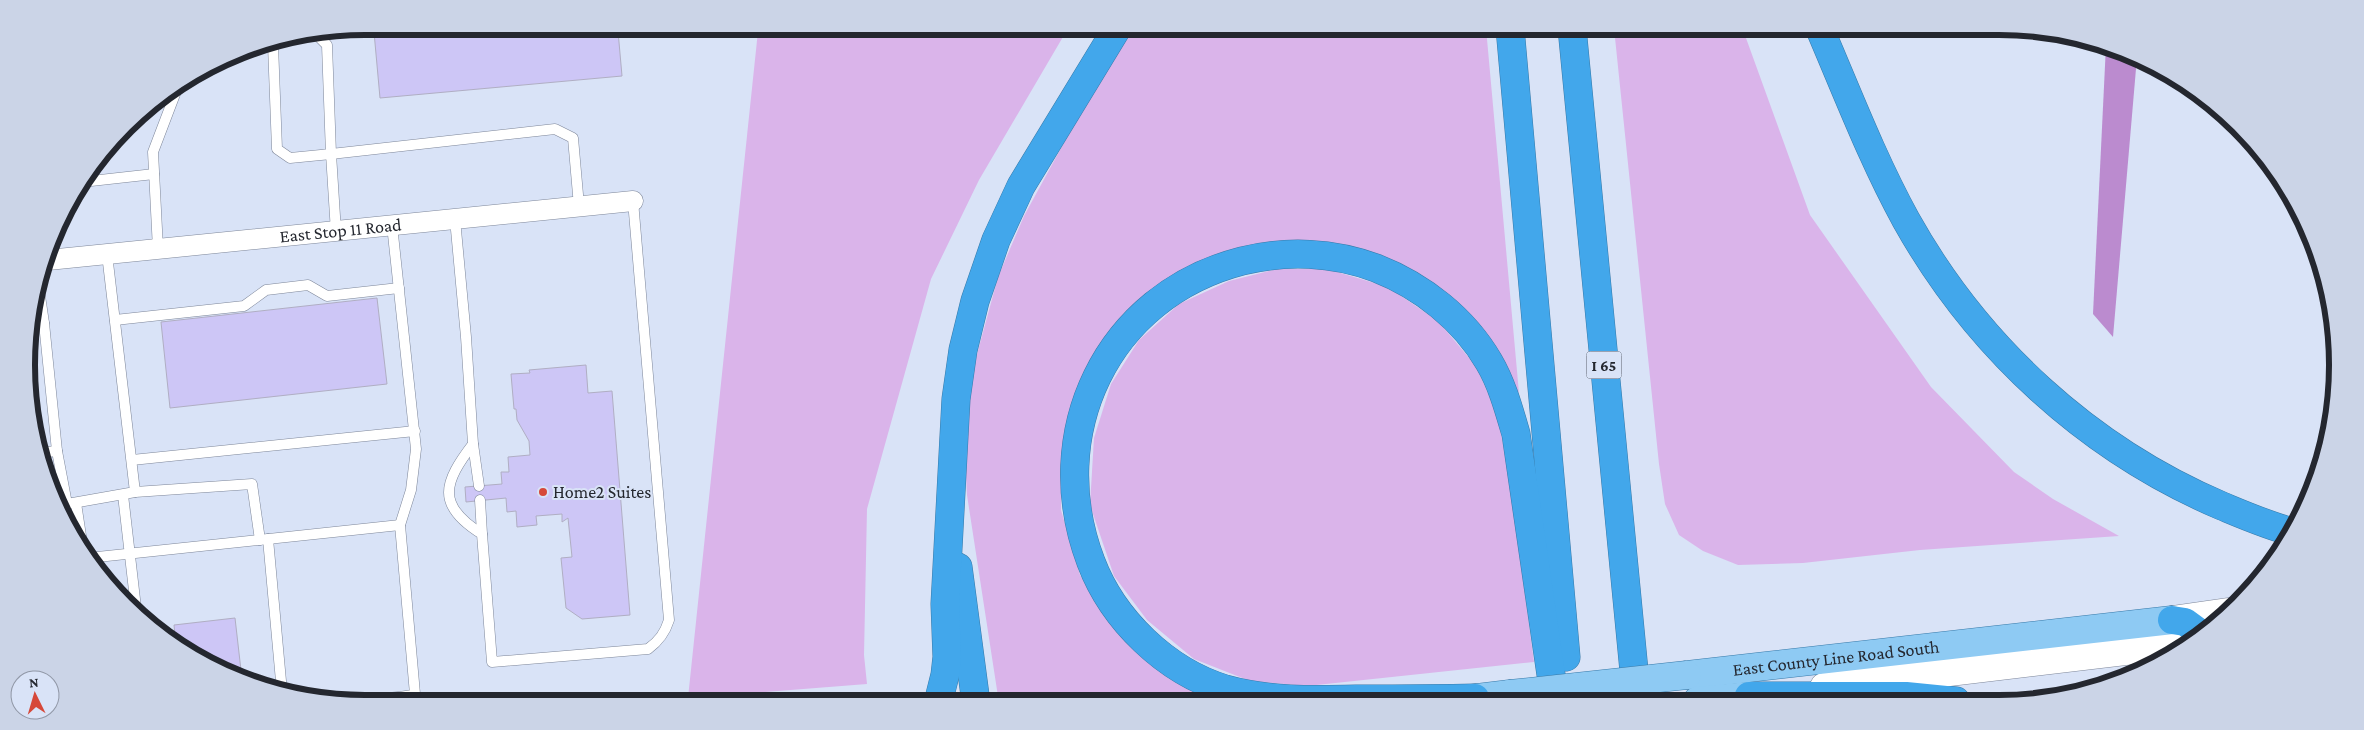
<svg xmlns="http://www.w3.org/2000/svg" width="2364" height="730" font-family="'Crimson Pro',serif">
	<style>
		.green { fill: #dab4ea }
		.forest { fill: #bb8bcf }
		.building { fill: #cdc6f6; stroke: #b0aec3 }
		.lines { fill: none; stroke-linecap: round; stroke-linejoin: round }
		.lane-casing { stroke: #7d8699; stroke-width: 11 }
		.street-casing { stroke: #7d8699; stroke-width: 21 }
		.secondary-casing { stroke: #7d8699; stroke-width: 29 }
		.primary-casing { stroke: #387aa9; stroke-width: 29 }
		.highway-casing { stroke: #387aa9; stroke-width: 29 }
		.lane { stroke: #fff; stroke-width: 10 }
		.street { stroke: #fff; stroke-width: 20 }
		.secondary { stroke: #fff; stroke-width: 28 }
		.primary { stroke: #8ecaf3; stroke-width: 28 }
		.highway { stroke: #42a7eb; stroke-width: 28 }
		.primary-bridge-casing { stroke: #387aa9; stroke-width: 29; stroke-linecap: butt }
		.primary-bridge { stroke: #8ecaf3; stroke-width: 28 }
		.poi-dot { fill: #d64839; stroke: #d9e3f7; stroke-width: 2 }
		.labels { text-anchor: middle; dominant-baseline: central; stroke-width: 4; stroke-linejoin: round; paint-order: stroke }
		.shield { fill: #d9e3f7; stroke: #5a5f6b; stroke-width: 1 }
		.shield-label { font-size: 16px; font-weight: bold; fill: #24272f }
		.street-label { font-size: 18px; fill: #24272f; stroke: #d9e3f7 }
		.poi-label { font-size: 18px; fill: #24272f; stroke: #d9e3f7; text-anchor: start }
		.rim { fill: none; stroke: #24272f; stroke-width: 6 }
	</style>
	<rect width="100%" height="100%" fill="#d9e3f7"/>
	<!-- green -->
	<g class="green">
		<path d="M1742,27L1810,215L1931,387L2014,472L2053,499L2119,536L1920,550L1803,563L1738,565L1703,551L1679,535L1665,504L1659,464L1614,28Z"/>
		<path d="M1486,28L1519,393L1484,333L1435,284L1375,255L1319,243L1280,241L1220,255L1172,277L1124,313L1080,380L1062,449L1061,510L1080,575L1118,634L1176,683L1220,702L999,703L967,495L964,442L973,369L998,277L1024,216L1066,139L1132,30Z"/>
		<path d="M1067,30L979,180L931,279L867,509L864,655L867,684L688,698L758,31Z"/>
		<path d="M1277,269H1327L1388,287L1438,321L1476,366L1498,416L1511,488L1534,662L1307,686L1250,681L1194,659L1147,620L1114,576L1090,505L1094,438L1111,384L1139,340L1179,304L1229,281Z"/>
	</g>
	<!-- forest -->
	<path class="forest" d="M2106,45L2137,57L2113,337L2093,314Z"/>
	<!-- building -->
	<g class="building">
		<path d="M618,31L622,76L380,98L374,32Z"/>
		<path d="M124,130V142L111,143Z"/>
		<path d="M377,298L387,384L170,408L161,322Z"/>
		<path d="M586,365L588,393L612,391L630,615L582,619L566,608L561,558L572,557L568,518L562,522V514L536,516L537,525L517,527L516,511L507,512L506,498L466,502L465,487L502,484L501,472H509L508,457L530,455L529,441L517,420L516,409H514L511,374L530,373L529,370Z"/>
		<path d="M235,618L242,679L231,676L232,671L224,672L176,646L174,625Z"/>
	</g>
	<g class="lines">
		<!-- lane casing -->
		<g class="lane-casing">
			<g id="lane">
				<path d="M278,39L273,45L277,149L290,158L331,154L327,45L315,33H297"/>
				<path d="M82,182L154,174"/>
				<path d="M455,219L466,337L473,444C444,482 435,505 482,534L492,662L648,649C659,641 665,633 669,620L633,201"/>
				<path d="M336,232L331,154L555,129L573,138L579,206"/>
				<path d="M158,249L153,152L177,89"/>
				<path d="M115,320L244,306L266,290L308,285L327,296L399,288"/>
				<path d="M44,323L57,451"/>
				<path d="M29,325L44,323L39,289"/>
				<path d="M473,444L479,486"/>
				<path d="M38,453L57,451L67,504L135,492L107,254"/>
				<path d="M132,460L415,431"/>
				<path d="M135,492L252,484L260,540"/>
				<path d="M123,495L136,608"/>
				<path d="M480,500L482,534"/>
				<path d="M76,503L83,549"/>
				<path d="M268,539L282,692"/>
				<path d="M88,558L400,525"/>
				<path d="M336,701C362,697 388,701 415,694L400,525L411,490L416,449L392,225"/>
			</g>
		</g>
		<!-- street casing -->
		<g class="street-casing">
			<g id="street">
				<path id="s1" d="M48,260L633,201"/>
			</g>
		</g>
		<!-- secondary casing -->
		<g class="secondary-casing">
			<g id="secondary">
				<path d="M2172,620L2228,612"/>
				<path d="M1824,687L2184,644"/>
			</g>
		</g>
		<!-- primary casing -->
		<g class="primary-casing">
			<g id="primary">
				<path id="s2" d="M1687,675L2172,620"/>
				<path d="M1452,701L1510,694"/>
				<path d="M1697,701L1749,696"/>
			</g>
		</g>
		<!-- highway casing -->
		<g class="highway-casing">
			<g id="highway">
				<path d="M1819,27C1847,92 1872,158 1906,220C1977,347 2088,449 2222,506C2246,516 2269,526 2293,532"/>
				<path d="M1510,28L1566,657"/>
				<path d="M1572,28L1637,702"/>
				<path d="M958,567L976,703"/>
				<path d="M2172,620L2185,622L2200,633"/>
				<path d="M1749,696H1906L1956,701"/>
				<path d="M1475,698C1435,699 1395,699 1356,699C1312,700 1268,701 1225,689C1166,671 1113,620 1091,562C1042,434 1106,296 1242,261C1286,250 1333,252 1376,268C1422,286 1464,319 1489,362C1502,384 1509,410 1516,434L1555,702"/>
				<path d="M938,703L945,675L947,657L945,604L956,399L963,350L975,301L996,240L1021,186L1116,30"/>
			</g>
		</g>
		<!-- lane -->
		<use href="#lane" class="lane"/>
		<!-- street -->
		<use href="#street" class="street"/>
		<!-- secondary -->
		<use href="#secondary" class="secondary"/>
		<!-- primary -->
		<use href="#primary" class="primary"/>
		<!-- highway -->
		<use href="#highway" class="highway"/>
		<!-- primary-bridge casing -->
		<g class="primary-bridge-casing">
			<path id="primary-bridge" d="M1510,694L1687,675"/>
		</g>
		<!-- primary-bridge -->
		<use href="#primary-bridge" class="primary-bridge"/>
	</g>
	<!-- markers -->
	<circle class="poi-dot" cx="543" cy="492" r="5"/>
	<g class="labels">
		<!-- shield labels -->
		<rect class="shield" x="1586.5" y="351.5" width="35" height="27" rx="4"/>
		<g class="shield-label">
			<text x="1604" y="365">I 65</text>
		</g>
		<!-- street labels -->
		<g class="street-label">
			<text stroke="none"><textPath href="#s1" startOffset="294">East Stop 11 Road</textPath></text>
			<text stroke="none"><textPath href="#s2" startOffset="150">East County Line Road South</textPath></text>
		</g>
		<!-- poi labels -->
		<g class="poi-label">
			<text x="553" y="492">Home2 Suites</text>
		</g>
	</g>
	<!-- crop -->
	<path d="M0 0H2364V730H0ZM365 35H1999A330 330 0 0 1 2329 365V365A330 330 0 0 1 1999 695H365A330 330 0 0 1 35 365V365A330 330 0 0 1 365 35Z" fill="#cbd4e7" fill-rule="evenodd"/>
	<path class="rim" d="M365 35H1999A330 330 0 0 1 2329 365V365A330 330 0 0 1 1999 695H365A330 330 0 0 1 35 365V365A330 330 0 0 1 365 35Z"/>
	<!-- north arrow -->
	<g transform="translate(35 695) rotate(355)"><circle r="24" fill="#d9e3f7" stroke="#9198a7"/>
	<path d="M0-4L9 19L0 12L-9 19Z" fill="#d64839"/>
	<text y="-8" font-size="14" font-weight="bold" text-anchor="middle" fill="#24272f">N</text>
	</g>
</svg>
